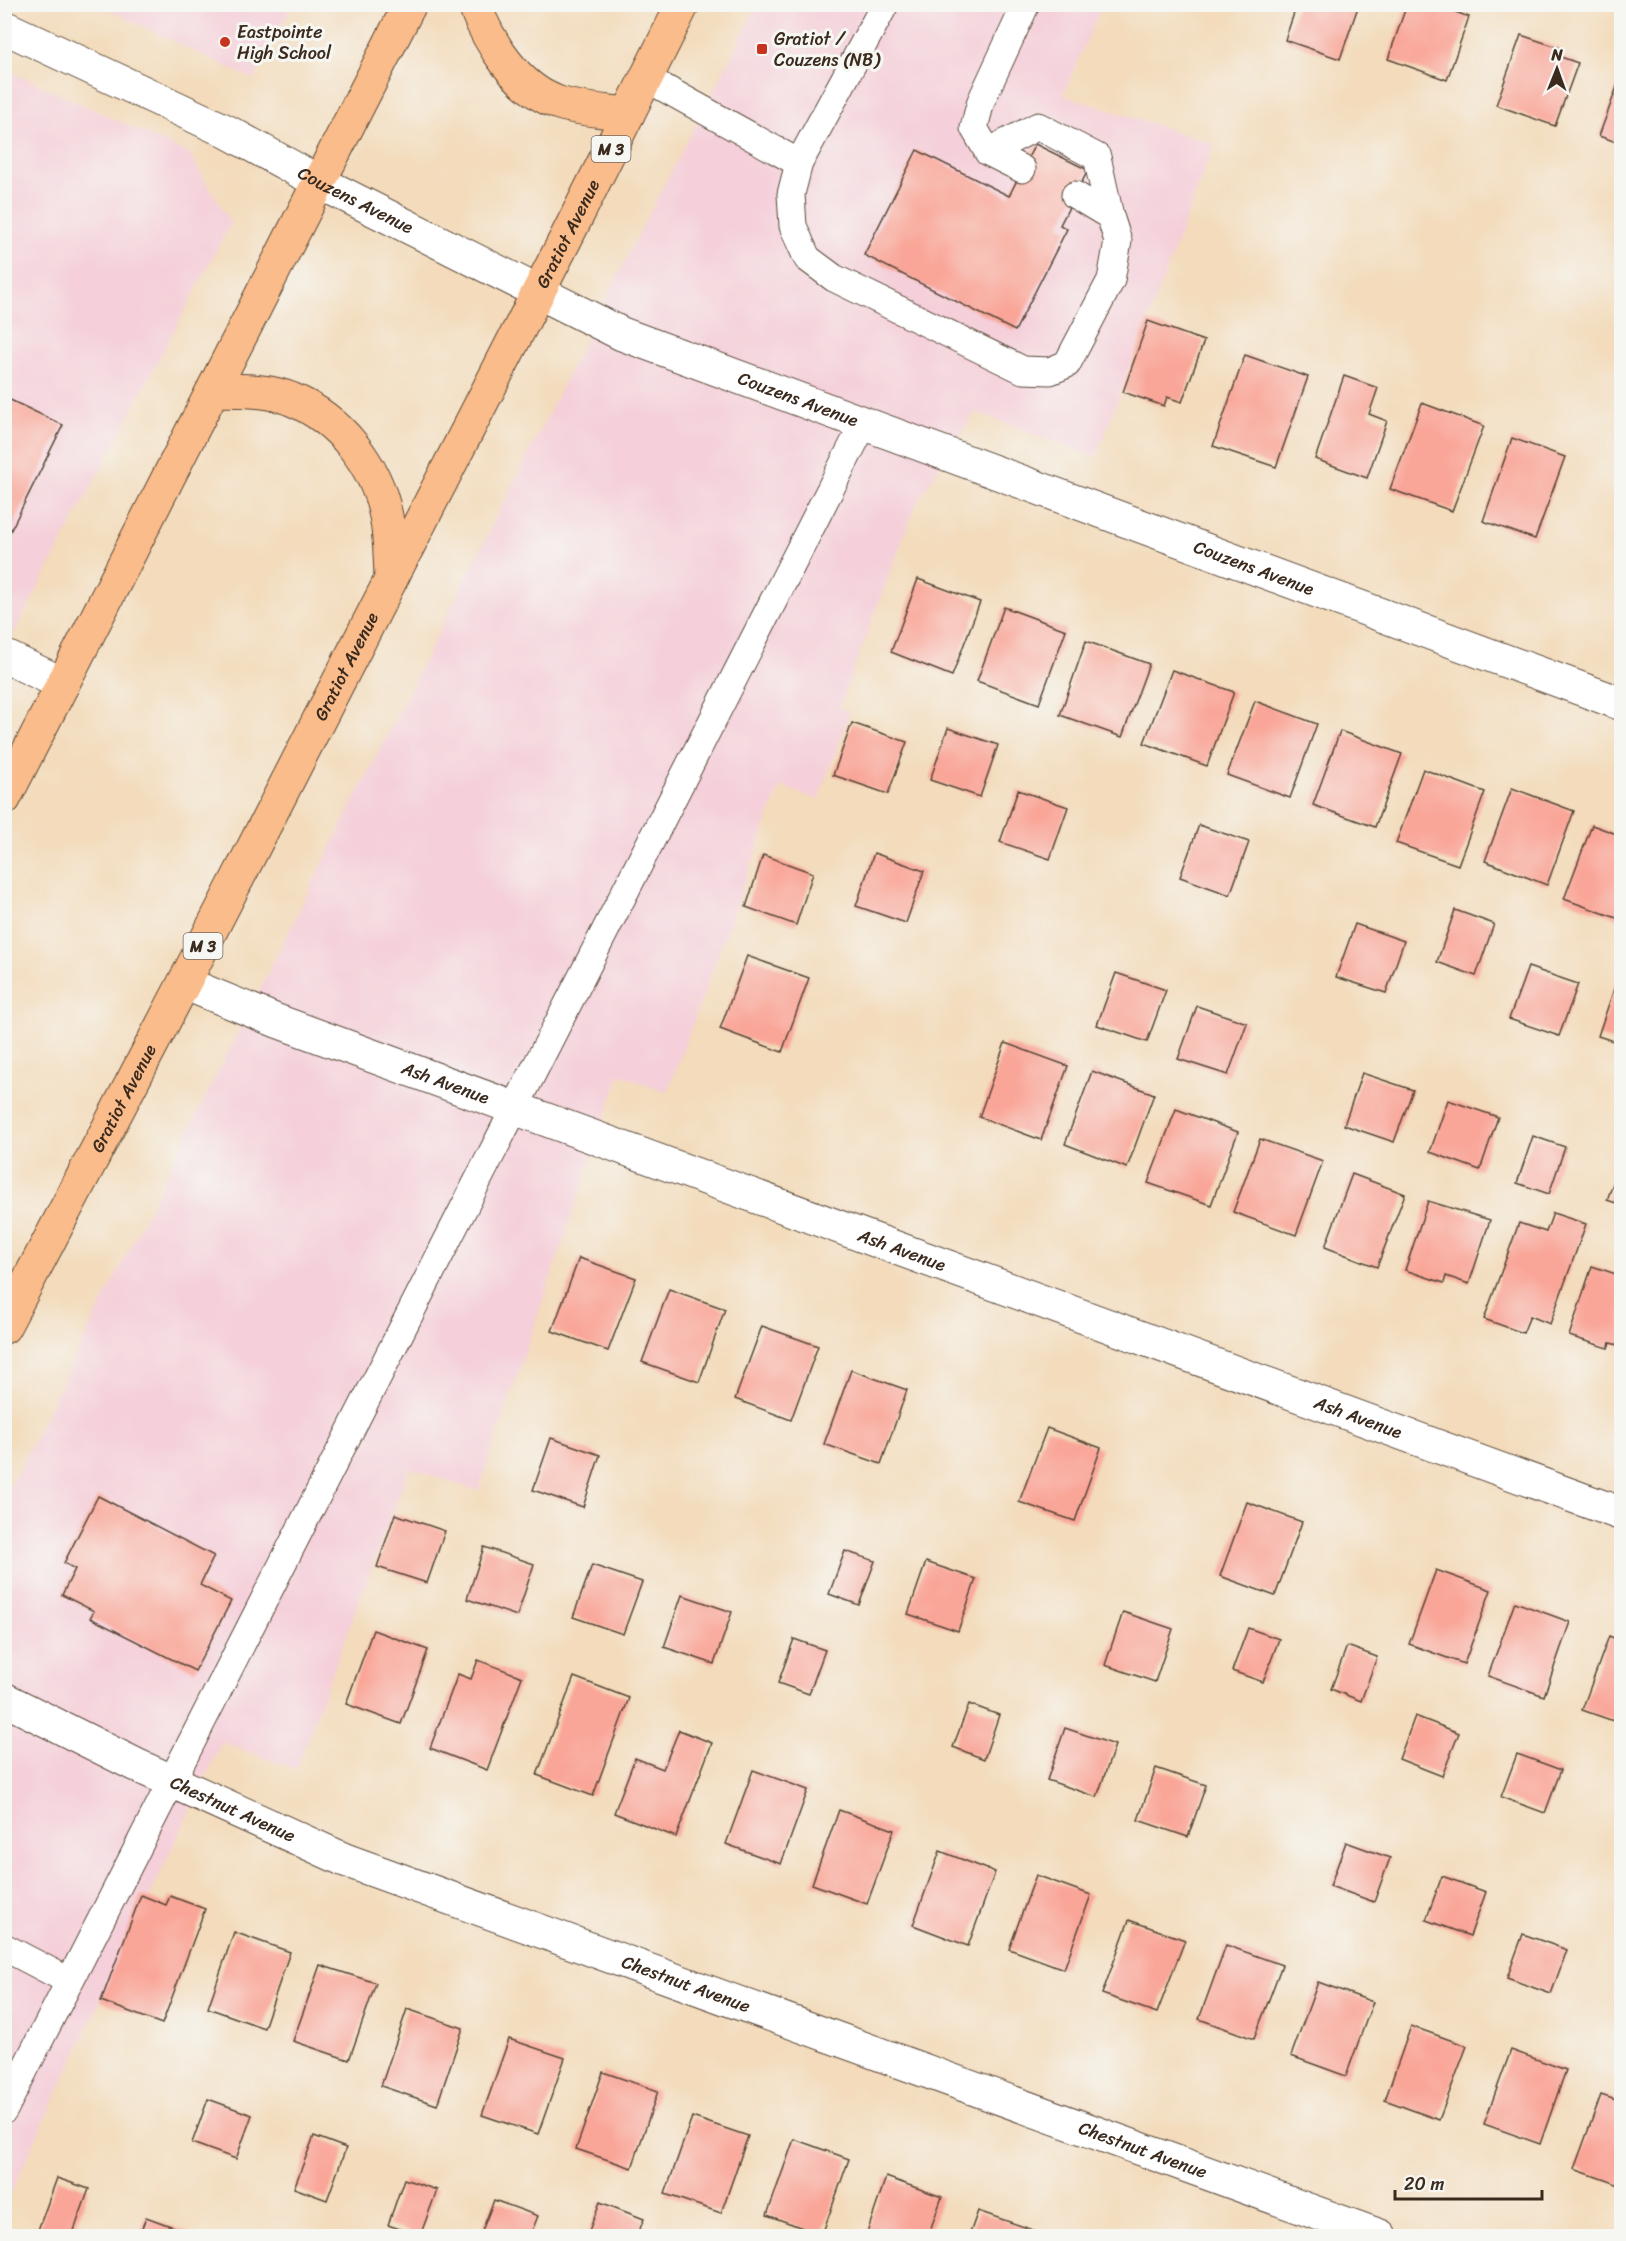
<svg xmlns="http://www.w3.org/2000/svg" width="1626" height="2241" font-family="Sriracha,sans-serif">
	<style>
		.built { fill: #f5cfd9 }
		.building { fill: #f9a698 }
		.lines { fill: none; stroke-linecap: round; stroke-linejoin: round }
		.lane-casing { stroke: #574536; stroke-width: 29 }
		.street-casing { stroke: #574536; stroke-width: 35 }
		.primary-casing { stroke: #574536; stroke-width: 35 }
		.lane { stroke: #fff; stroke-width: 27 }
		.street { stroke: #fff; stroke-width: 33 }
		.primary { stroke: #f9bc8a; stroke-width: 33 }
		.poi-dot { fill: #c8321e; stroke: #f6f6f2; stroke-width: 2 }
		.labels { text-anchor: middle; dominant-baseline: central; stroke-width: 6; stroke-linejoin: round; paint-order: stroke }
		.shield { fill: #f6f6f2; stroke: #73675e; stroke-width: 1.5 }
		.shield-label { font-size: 16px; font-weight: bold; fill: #3b2a1e }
		.poi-label { font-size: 18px; fill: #3b2a1e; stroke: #f6f6f2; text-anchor: start }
		.street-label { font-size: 18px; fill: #3b2a1e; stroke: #f6f6f2 }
	</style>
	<rect width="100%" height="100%" fill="#f6f6f2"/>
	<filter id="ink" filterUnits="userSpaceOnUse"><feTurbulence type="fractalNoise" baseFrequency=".0167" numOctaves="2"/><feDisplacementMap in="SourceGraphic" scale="12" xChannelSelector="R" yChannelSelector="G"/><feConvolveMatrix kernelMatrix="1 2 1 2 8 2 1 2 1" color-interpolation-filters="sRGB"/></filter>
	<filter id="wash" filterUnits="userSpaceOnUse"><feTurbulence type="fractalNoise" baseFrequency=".008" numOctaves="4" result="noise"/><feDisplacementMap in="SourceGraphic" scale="24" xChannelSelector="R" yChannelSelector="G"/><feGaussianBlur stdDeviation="1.35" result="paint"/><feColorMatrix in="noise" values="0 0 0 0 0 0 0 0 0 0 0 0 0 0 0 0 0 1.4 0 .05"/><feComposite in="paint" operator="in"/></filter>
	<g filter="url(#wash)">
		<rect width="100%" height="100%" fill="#f3dbbb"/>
		<!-- built -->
		<g class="built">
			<path d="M99,5H292L254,80Z"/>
			<path d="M758,5H1102L1063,95L1214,144L1096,457L975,412L916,504L839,708L850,712L818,800L780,786L667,1093L620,1074L478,1491L409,1468L296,1769L222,1742L5,2205V1497L634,243Z"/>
			<path d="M5,69L189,154L231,223L5,650Z"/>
		</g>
		<g id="blocks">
			<!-- building -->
			<g class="building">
				<path d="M1297,4H1359L1340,59L1285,40Z"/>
				<path d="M1407,4H1452L1450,10L1469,17L1447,80L1388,59Z"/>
				<path d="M1521,35L1560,48L1558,56L1578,63L1555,126L1496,105Z"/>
				<path d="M1622,73V144L1599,136Z"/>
				<path d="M1035,144L1088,170L1060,225L1067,229L1015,331L864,255L917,150L1009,196Z"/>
				<path d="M1148,321L1204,341L1182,402L1167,397L1164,406L1123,392Z"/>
				<path d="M1245,355L1308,377L1276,467L1213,446Z"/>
				<path d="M1344,376L1378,388L1369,414L1387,421L1367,478L1315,459Z"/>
				<path d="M4,397L63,425L4,544Z"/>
				<path d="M1422,403L1484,426L1452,511L1390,489Z"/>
				<path d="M1512,438L1565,457L1535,539L1483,521Z"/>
				<path d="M918,579L980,602L952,676L891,652Z"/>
				<path d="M1004,607L1066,630L1039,704L977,681Z"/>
				<path d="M1086,641L1149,664L1122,737L1060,715Z"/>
				<path d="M1172,670L1234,692L1207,766L1144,743Z"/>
				<path d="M1255,701L1317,724L1290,798L1227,775Z"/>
				<path d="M852,723L907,742L888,794L833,775Z"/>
				<path d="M948,728L998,745L980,797L930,780Z"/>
				<path d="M1340,731L1402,754L1375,827L1313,805Z"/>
				<path d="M1423,769L1485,792L1458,865L1396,843Z"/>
				<path d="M1512,788L1574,811L1547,885L1485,861Z"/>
				<path d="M1018,790L1068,807L1050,859L1000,842Z"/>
				<path d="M1199,825L1249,842L1230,895L1180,877Z"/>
				<path d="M1592,825L1622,836V920L1564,899Z"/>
				<path d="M874,853L924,871L906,923L856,906Z"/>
				<path d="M763,855L813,873L796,925L746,907Z"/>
				<path d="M1455,910L1494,924L1476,976L1437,962Z"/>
				<path d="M1355,924L1404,941L1386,993L1336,977Z"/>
				<path d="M747,956L809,978L782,1052L720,1029Z"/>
				<path d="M1528,967L1578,984L1559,1036L1509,1019Z"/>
				<path d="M1116,973L1166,990L1147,1042L1097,1025Z"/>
				<path d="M1616,983L1622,985V1044L1598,1036Z"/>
				<path d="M1197,1006L1247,1023L1228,1075L1178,1059Z"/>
				<path d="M1005,1043L1068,1066L1041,1140L979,1117Z"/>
				<path d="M1092,1071L1154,1094L1127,1168L1065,1144Z"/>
				<path d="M1362,1073L1413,1090L1394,1142L1344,1125Z"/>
				<path d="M1448,1100L1498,1117L1480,1170L1430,1152Z"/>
				<path d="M1176,1109L1238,1132L1211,1205L1148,1183Z"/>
				<path d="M1533,1136L1565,1147L1549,1194L1517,1183Z"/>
				<path d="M1260,1139L1323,1161L1296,1235L1233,1212Z"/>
				<path d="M1622,1159V1205L1607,1200Z"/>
				<path d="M1352,1174L1405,1194L1377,1267L1325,1247Z"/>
				<path d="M1428,1201L1490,1220L1469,1284L1446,1276L1444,1283L1405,1270Z"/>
				<path d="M1553,1213L1586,1224L1550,1324L1530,1316L1523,1333L1484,1319L1519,1223L1546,1232Z"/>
				<path d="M579,1258L636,1278L608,1351L552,1331Z"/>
				<path d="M1592,1266L1622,1276V1346L1610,1343L1608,1348L1569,1336Z"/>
				<path d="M669,1289L725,1309L699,1382L642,1362Z"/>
				<path d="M762,1326L818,1346L791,1420L735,1399Z"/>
				<path d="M851,1370L907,1390L881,1464L824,1444Z"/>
				<path d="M1047,1428L1101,1448L1075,1521L1019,1502Z"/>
				<path d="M551,1438L600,1455L583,1507L533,1490Z"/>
				<path d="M98,1496L214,1556L200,1585L231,1601L195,1671L90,1618L94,1611L62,1595L75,1569L64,1563Z"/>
				<path d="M1247,1502L1302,1522L1275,1596L1220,1576Z"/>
				<path d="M395,1514L445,1531L427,1583L377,1567Z"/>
				<path d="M484,1547L534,1564L517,1616L467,1599Z"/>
				<path d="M845,1551L875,1561L859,1605L829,1594Z"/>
				<path d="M926,1562L976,1579L958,1631L908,1614Z"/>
				<path d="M592,1565L642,1582L623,1634L573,1617Z"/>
				<path d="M1436,1570L1491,1590L1464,1664L1409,1644Z"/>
				<path d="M682,1595L732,1612L714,1664L664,1647Z"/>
				<path d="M1515,1602L1570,1622L1544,1696L1488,1676Z"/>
				<path d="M1123,1612L1173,1629L1155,1682L1105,1665Z"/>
				<path d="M1248,1628L1279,1639L1263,1682L1232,1671Z"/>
				<path d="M373,1630L428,1650L401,1724L346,1704Z"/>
				<path d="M1609,1636L1622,1641V1724L1582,1710Z"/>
				<path d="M794,1639L825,1650L809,1694L778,1683Z"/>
				<path d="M1347,1646L1377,1657L1361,1701L1331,1689Z"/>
				<path d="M478,1660L522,1677L487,1770L430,1748L458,1674L471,1679Z"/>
				<path d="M574,1677L629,1698L593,1796L537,1775Z"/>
				<path d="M969,1704L999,1715L984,1759L953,1747Z"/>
				<path d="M1415,1716L1459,1733L1442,1776L1399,1759Z"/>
				<path d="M1065,1728L1115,1745L1097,1797L1047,1780Z"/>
				<path d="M679,1730L712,1743L676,1837L614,1813L635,1758L663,1769Z"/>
				<path d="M1517,1754L1561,1770L1545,1813L1501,1797Z"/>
				<path d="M1156,1768L1206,1785L1188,1837L1138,1820Z"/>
				<path d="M753,1770L808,1790L781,1864L726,1844Z"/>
				<path d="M839,1810L894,1830L867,1904L812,1884Z"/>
				<path d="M1346,1842L1390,1858L1374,1902L1330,1886Z"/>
				<path d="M940,1851L995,1872L968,1946L913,1925Z"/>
				<path d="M1036,1875L1091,1895L1064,1969L1009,1949Z"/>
				<path d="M1442,1876L1486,1892L1470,1936L1426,1920Z"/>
				<path d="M141,1895L166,1905L170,1896L205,1909L162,2024L101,2001Z"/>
				<path d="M1129,1920L1185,1940L1157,2013L1102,1994Z"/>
				<path d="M234,1932L290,1952L264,2028L208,2008Z"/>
				<path d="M1523,1934L1567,1950L1551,1994L1507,1978Z"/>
				<path d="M1226,1945L1282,1965L1254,2039L1199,2019Z"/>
				<path d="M320,1965L376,1983L349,2060L293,2041Z"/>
				<path d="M1318,1982L1373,2002L1346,2076L1291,2056Z"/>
				<path d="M407,2009L463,2028L437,2105L381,2086Z"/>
				<path d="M1411,2026L1467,2046L1439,2120L1385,2100Z"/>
				<path d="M509,2039L565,2058L538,2134L482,2115Z"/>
				<path d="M1511,2050L1566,2070L1540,2144L1484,2124Z"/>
				<path d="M603,2072L658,2091L632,2168L576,2149Z"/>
				<path d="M1601,2095L1622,2102V2186L1574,2169Z"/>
				<path d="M208,2099L252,2115L236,2159L192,2143Z"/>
				<path d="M692,2117L748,2136L721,2213L665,2194Z"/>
				<path d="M314,2136L346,2148L327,2200L294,2188Z"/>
				<path d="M794,2139L849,2159L822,2235L767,2215Z"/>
				<path d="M886,2177L942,2197L928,2236H866Z"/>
				<path d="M57,2178L89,2189L72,2236H55L38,2230Z"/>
				<path d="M404,2179L437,2190L420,2236L388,2225Z"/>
				<path d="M494,2200L538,2216L530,2236H480Z"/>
				<path d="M600,2202L644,2219L637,2236H587Z"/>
				<path d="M978,2211L1033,2230L1031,2236H969Z"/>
				<path d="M146,2217L190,2233L189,2236H139Z"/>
			</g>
		</g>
	</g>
	<g filter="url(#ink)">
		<use href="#blocks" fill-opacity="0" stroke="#574536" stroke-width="1.5"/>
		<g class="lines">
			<!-- lane casing -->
			<g class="lane-casing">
				<g id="lane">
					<path d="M885,4L799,163L791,194L793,226L807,258L834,278L1023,370L1050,371L1067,364L1111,280L1118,241L1110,216L1075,195"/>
					<path d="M646,78L799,163"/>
					<path d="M988,152L1038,126L1097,157L1110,216"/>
					<path d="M1022,169L988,152L974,128L981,101L1026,4"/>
					<path d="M4,1947L69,1981"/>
					<path d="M4,2110C287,1546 580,987 864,423"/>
				</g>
			</g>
			<!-- street casing -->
			<g class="street-casing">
				<g id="street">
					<path id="s1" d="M4,27L228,132L319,182L622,334L1622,704"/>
					<path d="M4,656L63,684"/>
					<path id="s2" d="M184,983L277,1021L1622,1514"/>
					<path id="s3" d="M4,1699L136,1765L345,1860L1380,2236"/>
				</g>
			</g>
			<!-- primary casing -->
			<g class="primary-casing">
				<g id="primary">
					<path d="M474,4C489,43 517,89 559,103C581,110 606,111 628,114"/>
					<path d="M214,390C239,391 268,389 291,399C340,419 376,465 386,516C390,535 390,556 391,576"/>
					<path d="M4,799L410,4"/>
					<path id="s4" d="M4,1327L184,983L565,240L683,4"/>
				</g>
			</g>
			<!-- lane -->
			<use href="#lane" class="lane"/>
			<!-- street -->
			<use href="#street" class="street"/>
			<!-- primary -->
			<use href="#primary" class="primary"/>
		</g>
	</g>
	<!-- markers -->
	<g class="poi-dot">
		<circle cx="225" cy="42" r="6"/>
		<rect x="756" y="43" width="12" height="12" rx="3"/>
	</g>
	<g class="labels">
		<!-- shield labels -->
		<g class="shield">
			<rect x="591.5" y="136" width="39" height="26" rx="4.5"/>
			<rect x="183.5" y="933" width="39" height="26" rx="4.5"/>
		</g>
		<g class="shield-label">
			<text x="611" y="149">M 3</text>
			<text x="203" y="946">M 3</text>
		</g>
		<!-- poi labels -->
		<g class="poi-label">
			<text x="237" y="32">Eastpointe<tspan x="237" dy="21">High School</tspan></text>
			<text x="774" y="39">Gratiot /<tspan x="774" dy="21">Couzens (NB)</tspan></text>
		</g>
		<!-- street labels -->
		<g class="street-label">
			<text stroke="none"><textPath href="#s1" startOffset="392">Couzens Avenue</textPath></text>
			<text stroke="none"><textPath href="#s4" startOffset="1230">Gratiot Avenue</textPath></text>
			<text stroke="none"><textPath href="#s1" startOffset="878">Couzens Avenue</textPath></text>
			<text stroke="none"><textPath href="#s1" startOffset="1364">Couzens Avenue</textPath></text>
			<text stroke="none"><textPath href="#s4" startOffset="744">Gratiot Avenue</textPath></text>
			<text stroke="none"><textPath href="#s2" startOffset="280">Ash Avenue</textPath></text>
			<text stroke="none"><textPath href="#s4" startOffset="258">Gratiot Avenue</textPath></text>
			<text stroke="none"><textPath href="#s2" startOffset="766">Ash Avenue</textPath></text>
			<text stroke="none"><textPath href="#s2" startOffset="1252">Ash Avenue</textPath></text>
			<text stroke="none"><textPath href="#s3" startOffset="254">Chestnut Avenue</textPath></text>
			<text stroke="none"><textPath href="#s3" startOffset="740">Chestnut Avenue</textPath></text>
			<text stroke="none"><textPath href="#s3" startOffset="1226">Chestnut Avenue</textPath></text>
		</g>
	</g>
	<!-- margin -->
	<rect width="1626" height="2241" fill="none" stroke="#f6f6f2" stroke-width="24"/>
	<!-- north arrow -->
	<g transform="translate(1557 69) rotate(1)" stroke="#f6f6f2" stroke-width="4.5" paint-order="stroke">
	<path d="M0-4.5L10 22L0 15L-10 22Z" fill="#3b2a1e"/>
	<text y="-9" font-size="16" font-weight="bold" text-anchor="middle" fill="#3b2a1e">N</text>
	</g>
	<!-- scale -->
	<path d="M1395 2190v9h147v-9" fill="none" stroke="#3b2a1e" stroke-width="3"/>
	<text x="1404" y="2190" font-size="18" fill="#3b2a1e" stroke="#f6f6f2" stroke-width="4.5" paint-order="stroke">20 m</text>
</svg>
